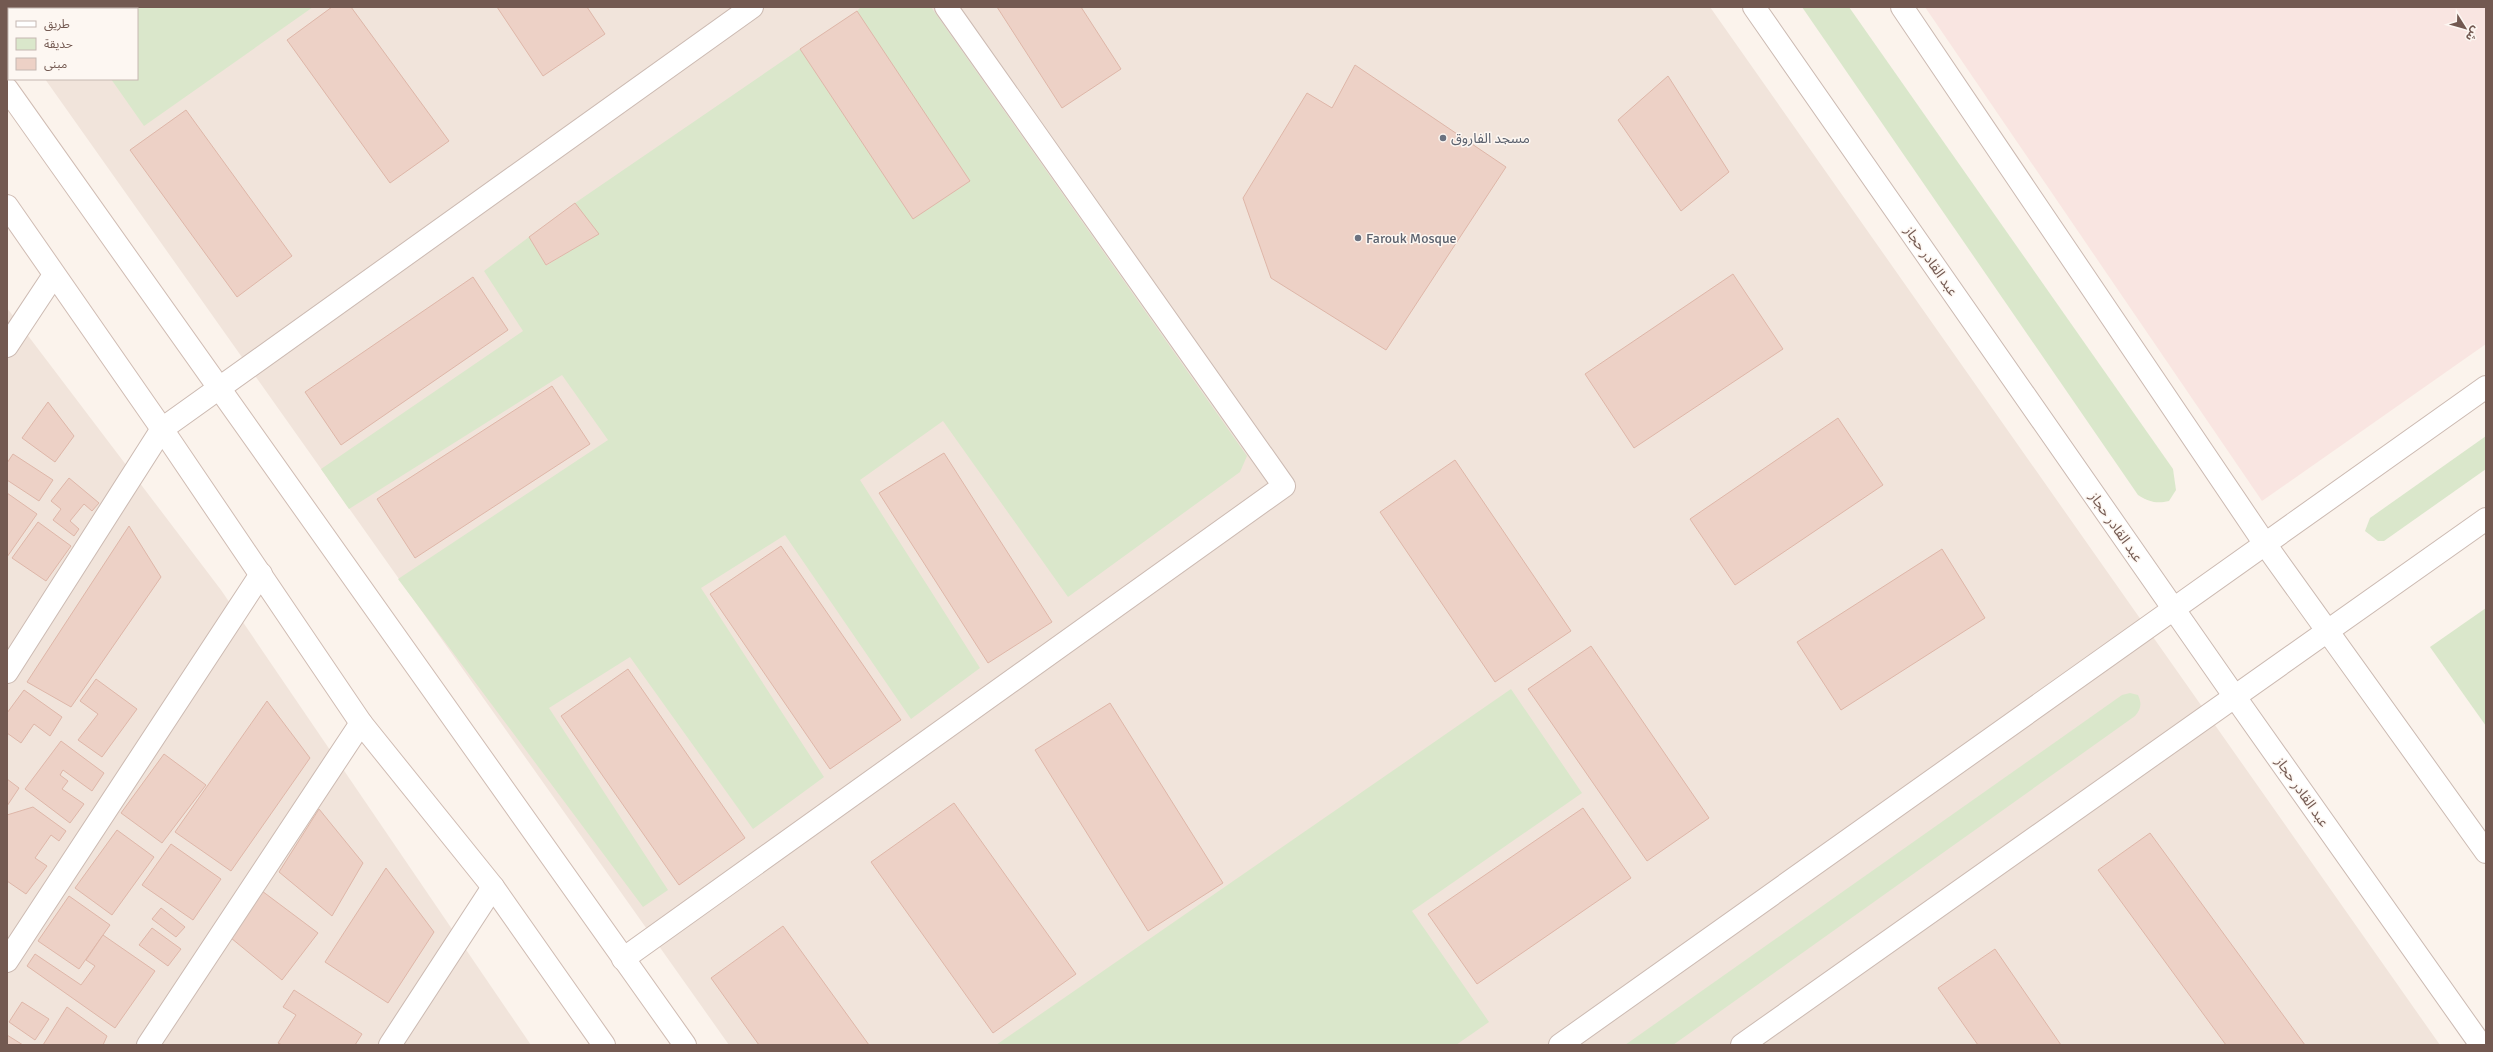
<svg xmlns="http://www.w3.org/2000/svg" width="2493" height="1052" font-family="Signika,'Noto Sans Arabic',sans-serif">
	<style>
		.residential { fill: #f1e4db }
		.commercial { fill: #f9e5e1 }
		.green { fill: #dae7cb }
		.building { fill: #edd1c6; stroke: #deb6a8 }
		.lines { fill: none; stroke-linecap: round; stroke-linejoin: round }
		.minor-casing { stroke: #ccbab2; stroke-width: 24 }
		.secondary-casing { stroke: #d0bcb3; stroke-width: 24 }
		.minor { stroke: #fff; stroke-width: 22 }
		.secondary { stroke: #fff; stroke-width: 22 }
		.worship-dot { fill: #6b7280; stroke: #fdf7f2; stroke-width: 1.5 }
		.labels { text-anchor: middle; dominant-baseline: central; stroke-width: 3; stroke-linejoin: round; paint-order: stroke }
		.worship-label { font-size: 14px; fill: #5b616d; stroke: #fdf7f2; text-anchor: start }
		.street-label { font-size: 14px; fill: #735951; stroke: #fdf7f2 }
	</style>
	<rect width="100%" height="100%" fill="#fbf3ec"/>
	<!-- residential -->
	<g class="residential">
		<path d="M7,7H1710L2440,1045H729L45,79H137V9H9V28Z"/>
		<path d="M7,308L221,590L531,1045H7Z"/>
	</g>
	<!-- commercial -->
	<path class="commercial" d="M1925,7H2486V344L2262,501Z"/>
	<!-- green -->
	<g class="green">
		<path d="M60,7H313L144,126L111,79H137V9H61Z"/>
		<path d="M861,7H931L1247,456L1240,472L1068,597L943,421L860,480L980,668L911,719L785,535L701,588L824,777L753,829L630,657L549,708L668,890L643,907L398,579L608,440L562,375L349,509L321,469L523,331L484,271L529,237L547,265L598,234L575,203L800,49L913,219L970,181L857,11Z"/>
		<path d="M1802,7H1849L2173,469L2176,490L2169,501C2157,504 2149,502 2138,495Z"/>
		<path d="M2486,436V469L2384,541H2378L2365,531L2370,518Z"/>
		<path d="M2486,608V726L2430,647Z"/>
		<path d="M1511,689L1582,793L1412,911L1489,1022L1456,1045H996Z"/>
		<path d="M2130,693L2138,695C2142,704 2141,709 2135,716L1673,1045H1625L2122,695Z"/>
	</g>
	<!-- building -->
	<g class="building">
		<path d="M332,7H351L449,141L390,183L287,40Z"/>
		<path d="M497,7H587L605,34L543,76Z"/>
		<path d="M997,7H1081L1121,69L1062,108Z"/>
		<path d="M857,11L970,181L913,219L800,49Z"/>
		<path d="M1355,65L1506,167L1386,350L1271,278L1243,198L1307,93L1332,108Z"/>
		<path d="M1668,76L1729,172L1681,211L1618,120Z"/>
		<path d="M186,110L292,256L237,297L130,150Z"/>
		<path d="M575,203L599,234L546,265L529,237Z"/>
		<path d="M1733,274L1783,349L1634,448L1585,374Z"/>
		<path d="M473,277L508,330L341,445L305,392Z"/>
		<path d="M552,386L590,444L415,558L377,499Z"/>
		<path d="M48,402L74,436L55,462L22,438Z"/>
		<path d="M1838,418L1883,485L1735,585L1690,519Z"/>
		<path d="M944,453L1052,622L988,663L879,493Z"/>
		<path d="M13,454L53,480L39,501L7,480V463Z"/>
		<path d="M1455,460L1571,631L1495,682L1380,512Z"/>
		<path d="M69,478L99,503L92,511L84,504L70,521L79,529L74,536L53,520L61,509L51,501Z"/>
		<path d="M7,493L37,514L7,557Z"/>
		<path d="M38,522L71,546L46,581L12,558Z"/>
		<path d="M129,526L161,577L71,707L27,682Z"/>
		<path d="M781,546L901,720L830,769L710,594Z"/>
		<path d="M1942,549L1985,618L1841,710L1797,642Z"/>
		<path d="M1591,646L1709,818L1647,861L1528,689Z"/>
		<path d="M628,669L745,838L679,885L561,716Z"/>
		<path d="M96,679L137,709L102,757L78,740L98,714L80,701Z"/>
		<path d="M24,690L62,717L50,736L34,724L21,743L7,733V713Z"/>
		<path d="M267,701L310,758L231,871L175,832Z"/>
		<path d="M1110,703L1223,883L1148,931L1035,750Z"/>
		<path d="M61,741L104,773L92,791L63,770L60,775L68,781L62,789L84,804L70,823L25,789Z"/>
		<path d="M164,754L206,785L162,843L121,813Z"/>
		<path d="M7,779L19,788L7,806Z"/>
		<path d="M954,803L1076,974L993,1033L871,862Z"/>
		<path d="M33,807L66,831L59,841L51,835L35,858L47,866L26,894L7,881V815Z"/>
		<path d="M1583,808L1631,878L1477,984L1428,914Z"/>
		<path d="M319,809L363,863L332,916L279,872Z"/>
		<path d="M117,830L154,857L112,915L75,888Z"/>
		<path d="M2150,833L2305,1045H2226L2098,870Z"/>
		<path d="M171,844L221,879L193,920L142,885Z"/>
		<path d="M386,868L434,932L388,1003L325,962Z"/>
		<path d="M262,891L318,933L282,980L231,938Z"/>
		<path d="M69,896L110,925L79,969L38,941Z"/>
		<path d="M161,908L185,927L176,937L152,919Z"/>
		<path d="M783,926L869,1045H759L711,978Z"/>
		<path d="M152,928L181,949L168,966L139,945Z"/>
		<path d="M103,935L155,971L115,1028L27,966L35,954L81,985L95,966L86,960Z"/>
		<path d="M1995,949L2061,1045H1978L1938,988Z"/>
		<path d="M294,990L362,1034L355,1045H282L278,1043L296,1015L283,1007Z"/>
		<path d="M22,1002L49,1019L35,1040L9,1022Z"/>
		<path d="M67,1007L107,1036L103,1045H43Z"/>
		<path d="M7,1035L23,1045H7Z"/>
	</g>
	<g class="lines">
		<!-- minor casing -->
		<g class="minor-casing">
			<g id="minor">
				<path d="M1754,7L2235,697L2481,1045"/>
				<path d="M1902,7L2265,544L2486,852"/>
				<path d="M7,346L54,275"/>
				<path d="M7,672L162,429L752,7"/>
				<path d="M623,959L1284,486L946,7"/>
				<path d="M7,961L261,574"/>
				<path d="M148,1045L361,723"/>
				<path d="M390,1045L493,887"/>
				<path d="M1560,1045L2486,387"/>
				<path d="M1742,1045L2486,519"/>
			</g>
		</g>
		<!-- secondary casing -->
		<g class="secondary-casing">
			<g id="secondary">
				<path d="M7,89L685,1045"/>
				<path d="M7,206L162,429L361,723L493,887L604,1045"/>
			</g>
		</g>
		<!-- minor -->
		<use href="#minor" class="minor"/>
		<!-- secondary -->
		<use href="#secondary" class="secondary"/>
	</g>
	<!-- markers -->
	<g class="worship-dot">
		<circle cx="1443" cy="138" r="4"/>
		<circle cx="1358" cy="238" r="4"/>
	</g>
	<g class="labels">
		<!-- worship labels -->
		<g class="worship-label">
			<text x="1451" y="138">مسجد الفاروق</text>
			<text x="1366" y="238">Farouk Mosque</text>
		</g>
		<!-- street labels -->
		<g class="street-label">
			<text transform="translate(1931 261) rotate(55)">عبد القادر حجاز</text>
			<text transform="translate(2116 527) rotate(55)">عبد القادر حجاز</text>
			<text transform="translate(2302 792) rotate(55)">عبد القادر حجاز</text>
		</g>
	</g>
	<!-- border -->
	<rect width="2493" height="1052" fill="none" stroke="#735951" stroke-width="16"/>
	<!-- legend -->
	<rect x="8" y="8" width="130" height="72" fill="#fdf7f2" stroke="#c6b8b2"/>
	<rect x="16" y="21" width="20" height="6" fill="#ffffff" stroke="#c6b8b2"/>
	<text x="44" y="28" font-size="12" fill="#735951">طريق</text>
	<rect x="16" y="38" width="20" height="12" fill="#dae7cb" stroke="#c6b8b2"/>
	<text x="44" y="48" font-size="12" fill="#735951">حديقة</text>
	<rect x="16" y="58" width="20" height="12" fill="#edd1c6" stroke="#c6b8b2"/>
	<text x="44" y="68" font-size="12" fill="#735951">مبنى</text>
	<!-- north arrow -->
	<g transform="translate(2465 28) rotate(127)" stroke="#fdf7f2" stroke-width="3" paint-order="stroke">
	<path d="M0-3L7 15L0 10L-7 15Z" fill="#735951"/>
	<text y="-6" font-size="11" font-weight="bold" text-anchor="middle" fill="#735951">ش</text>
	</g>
</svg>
